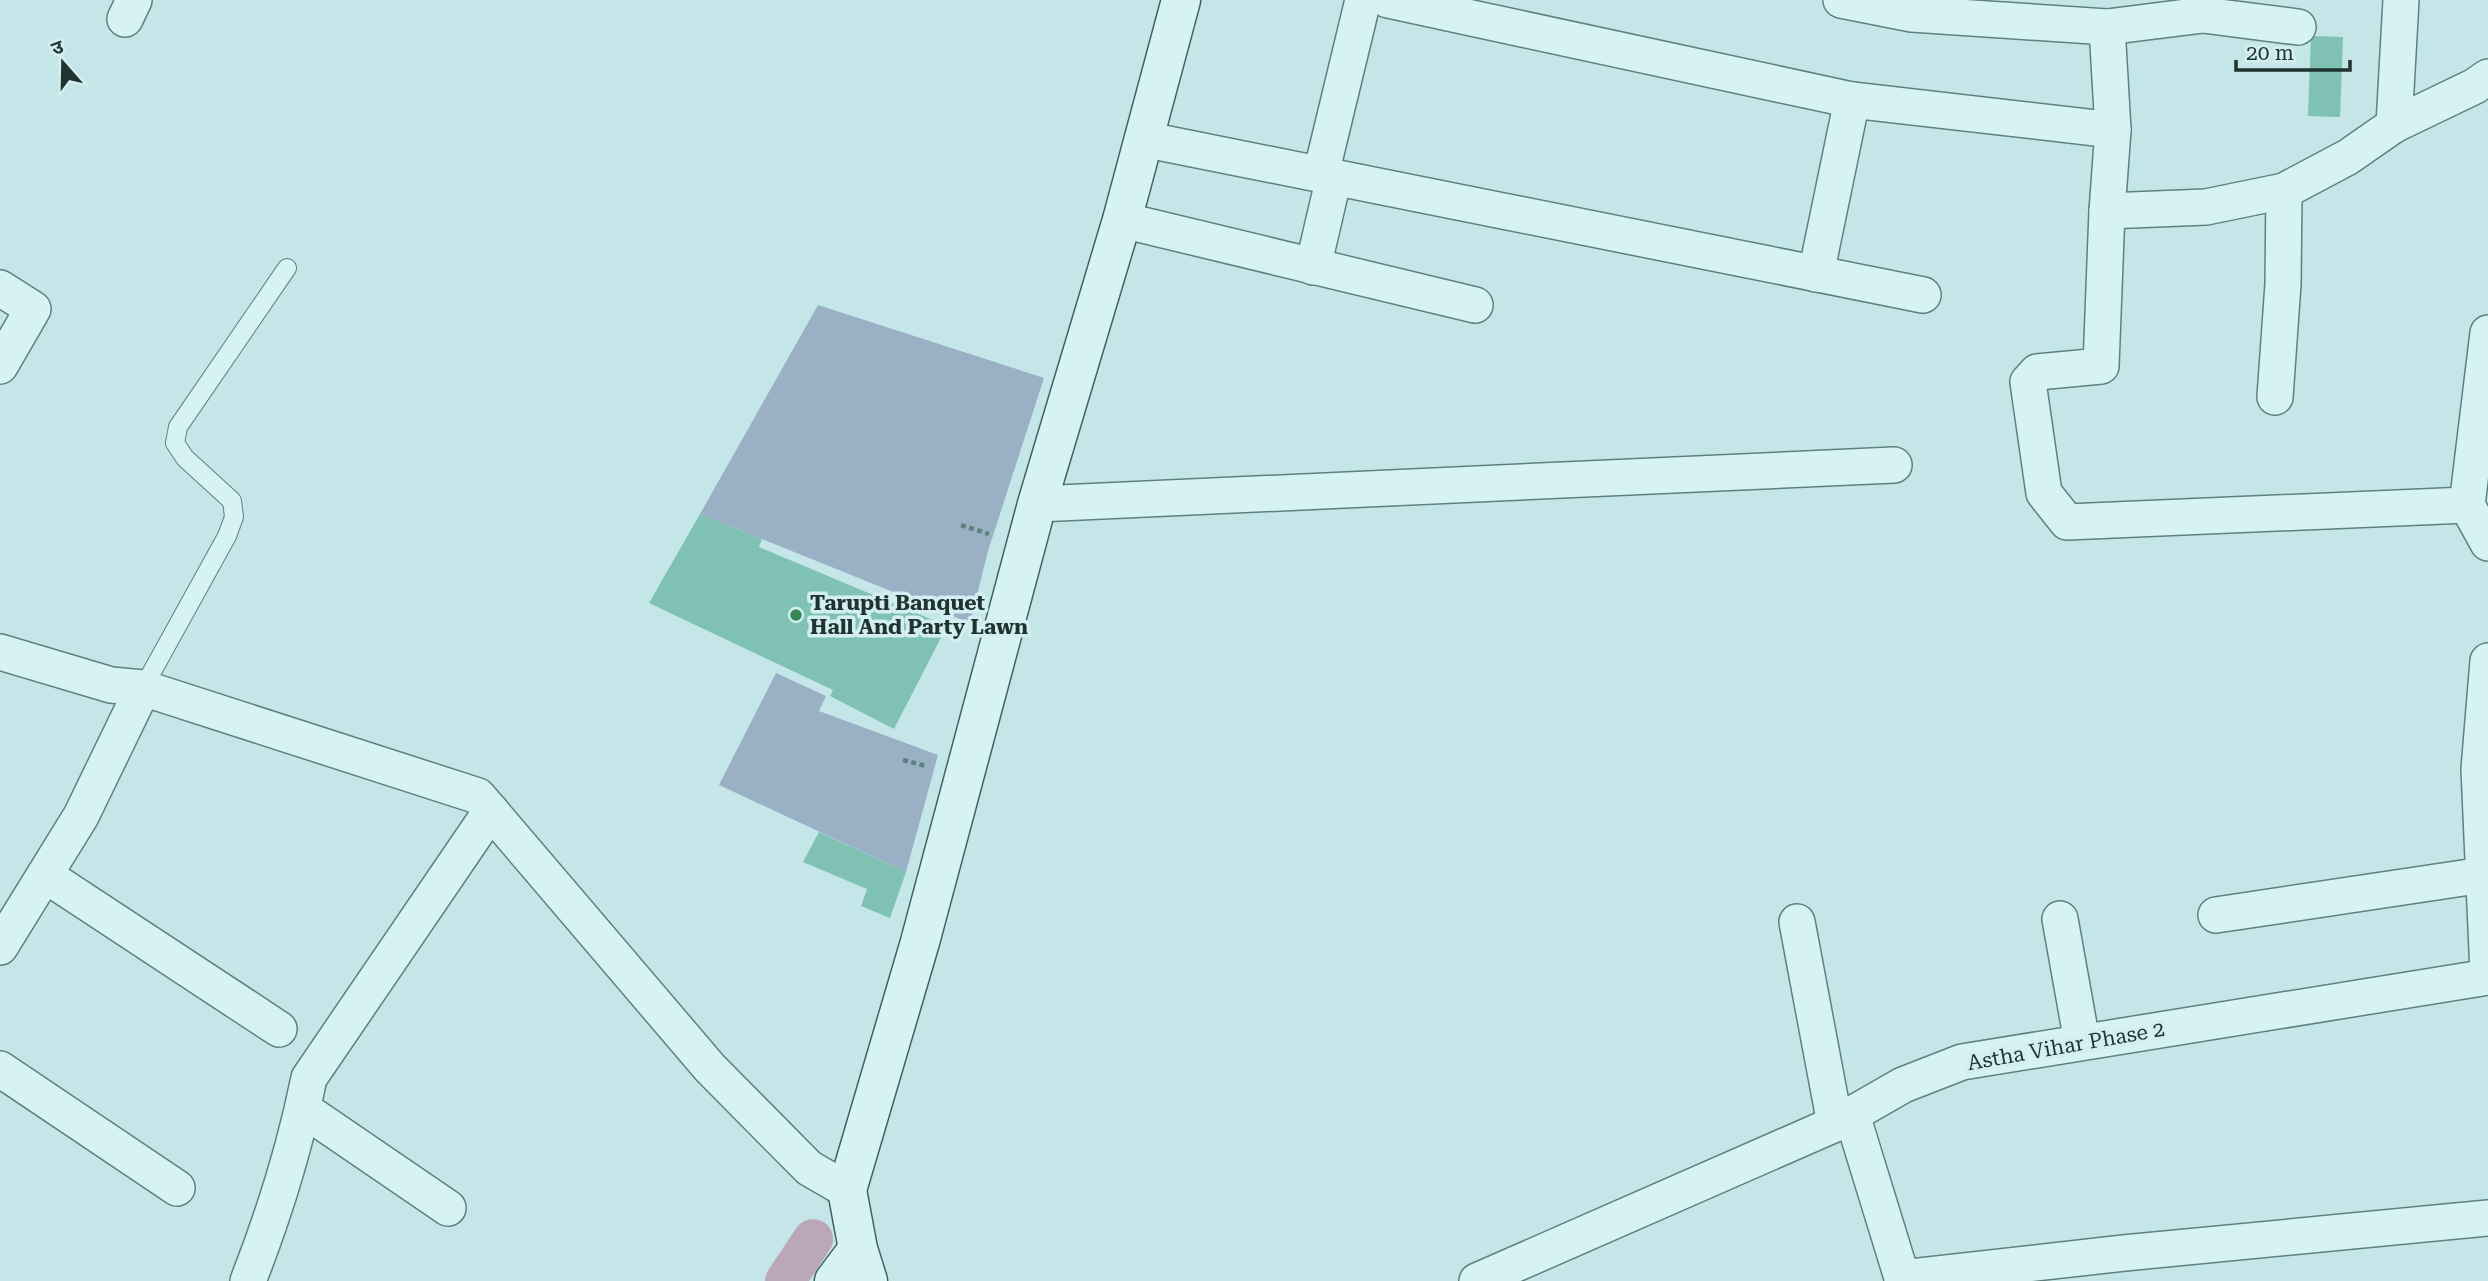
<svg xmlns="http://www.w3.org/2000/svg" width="2488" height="1281" font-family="'Roboto Serif','Noto Sans Devanagari',serif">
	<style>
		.green { fill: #9ab0c5 }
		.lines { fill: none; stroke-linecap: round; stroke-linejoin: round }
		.canal { stroke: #bca6ba; stroke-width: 40 }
		.building { fill: #7fc1b3 }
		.service-casing { stroke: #5d817d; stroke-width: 20 }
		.minor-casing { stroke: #5d817d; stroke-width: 38 }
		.secondary-casing { stroke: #40625e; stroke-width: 41 }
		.path { stroke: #5d817d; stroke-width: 4.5; stroke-dasharray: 5 3.5; stroke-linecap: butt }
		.service { stroke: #d7f2f4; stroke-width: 18 }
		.minor { stroke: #d7f2f4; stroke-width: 35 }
		.secondary { stroke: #d7f2f4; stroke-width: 38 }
		.poi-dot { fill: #358853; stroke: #d3eef0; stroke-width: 2.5 }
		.labels { text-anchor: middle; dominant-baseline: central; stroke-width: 7; stroke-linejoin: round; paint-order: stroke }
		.poi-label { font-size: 21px; font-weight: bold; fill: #1f3330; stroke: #d3eef0; text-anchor: start }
		.street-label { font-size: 21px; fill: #1f3330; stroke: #d3eef0 }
	</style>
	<rect width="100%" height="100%" fill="#c5e6e8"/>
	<!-- green -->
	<g class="green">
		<path d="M818,305L1044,378L988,551L970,623L700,514Z"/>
		<path d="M776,673L826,696L819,711L938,755L906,872L719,785Z"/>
	</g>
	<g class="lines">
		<!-- canal -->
		<path class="canal" d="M785,1281L813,1239"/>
	</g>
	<!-- building -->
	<g class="building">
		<path d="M2311,36L2343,37L2340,117L2308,116Z"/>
		<path d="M700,514L762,539L759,547L947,626L894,729L830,696L833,690L649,603Z"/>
		<path d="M819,832L906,872L890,918L861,906L867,889L803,862Z"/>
	</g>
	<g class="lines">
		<!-- service casing -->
		<g class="service-casing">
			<path id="service" d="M143,688L227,536L234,517L232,501L185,458L175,443L178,427L287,268"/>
		</g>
		<!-- minor casing -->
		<g class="minor-casing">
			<g id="minor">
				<path d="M1388,0L1852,100L2113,130"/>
				<path d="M1841,0L1912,14L2107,27L2113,130L2107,211L2206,207L2284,191L2348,157L2394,125L2475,86L2488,77"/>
				<path d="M125,19L134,0"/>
				<path d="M2107,27L2203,15L2298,27"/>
				<path d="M2394,125L2401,0"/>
				<path d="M1143,139L1923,295"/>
				<path d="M1321,174L1363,0"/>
				<path d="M2107,211L2101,366L2037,372L2028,382L2044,493L2067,522L2467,505"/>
				<path d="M1122,220L1475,305"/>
				<path d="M1313,267L1334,177"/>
				<path d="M1816,274L1852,100"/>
				<path d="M0,288L33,309L0,366"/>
				<path d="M2488,333L2467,505L2488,543"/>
				<path d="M2275,397L2283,284L2284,191"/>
				<path d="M1037,504L1894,465"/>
				<path d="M0,652L111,685L143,688L478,796L710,1068L809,1168L847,1190"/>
				<path d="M2488,661L2479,769L2488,974"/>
				<path d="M45,875L279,1029"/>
				<path d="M2216,915L2483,875"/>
				<path d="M2060,919L2082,1042"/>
				<path d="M1797,922L1835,1124"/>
				<path d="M0,947L81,816L143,688"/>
				<path d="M0,1069L177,1188"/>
				<path d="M303,1109L448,1208"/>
				<path d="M1852,1115L1903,1281"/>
				<path d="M1902,1278L2124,1253L2488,1218"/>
				<path d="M248,1281C274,1215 295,1147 309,1078L491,811"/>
				<path d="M1477,1281L1835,1124L1903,1085L1962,1062L2488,977"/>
			</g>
		</g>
		<!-- secondary casing -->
		<g class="secondary-casing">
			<g id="secondary">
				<path d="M834,1281L858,1249"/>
				<path d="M868,1281L858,1249L847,1190L920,942L1037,504L1122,220L1181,0"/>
			</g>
		</g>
		<!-- path -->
		<g class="path">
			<path d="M961,525L989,534"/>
			<path d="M903,760L926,766"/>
		</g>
		<!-- service -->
		<use href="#service" class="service"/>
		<!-- minor -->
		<use href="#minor" class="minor"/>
		<!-- secondary -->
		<use href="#secondary" class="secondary"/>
	</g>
	<!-- markers -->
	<circle class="poi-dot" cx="796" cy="615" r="7"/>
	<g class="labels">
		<!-- poi labels -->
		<g class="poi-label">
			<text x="810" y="603">Tarupti Banquet<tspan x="810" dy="24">Hall And Party Lawn</tspan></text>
		</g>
		<!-- street labels -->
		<g class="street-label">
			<text transform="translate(2066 1046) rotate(-10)">Astha Vihar Phase 2</text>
		</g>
	</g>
	<!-- north arrow -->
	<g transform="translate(63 63) rotate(340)" stroke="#d3eef0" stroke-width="5" paint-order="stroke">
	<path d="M0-5L12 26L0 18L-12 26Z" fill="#1f3330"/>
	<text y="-10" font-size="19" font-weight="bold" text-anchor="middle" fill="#1f3330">उ</text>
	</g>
	<!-- scale -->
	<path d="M2236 60v10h114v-10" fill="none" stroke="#1f3330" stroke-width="3.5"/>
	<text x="2246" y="60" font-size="21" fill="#1f3330" stroke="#d3eef0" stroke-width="5" paint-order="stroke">20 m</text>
</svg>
